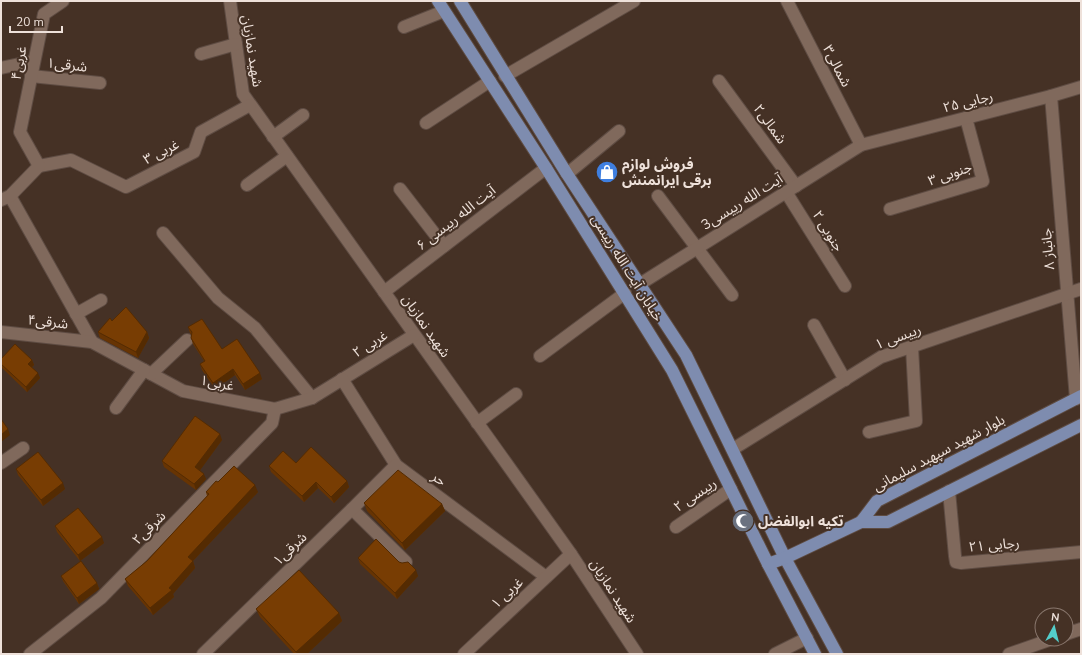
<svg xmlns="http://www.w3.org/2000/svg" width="1082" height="655" font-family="'Nunito Sans','Noto Sans Arabic',sans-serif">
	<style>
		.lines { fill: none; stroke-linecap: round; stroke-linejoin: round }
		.minor-casing { stroke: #5e4c43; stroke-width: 14 }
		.major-casing { stroke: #5e4c43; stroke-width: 14 }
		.minor { stroke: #80695c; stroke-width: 12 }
		.major { stroke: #7e8caf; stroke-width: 12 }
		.wall { fill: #673403 }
		.shaded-wall { fill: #542b02 }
		.building { fill: #783d03; stroke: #542b02 }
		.labels { text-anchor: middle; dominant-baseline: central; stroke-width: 4; stroke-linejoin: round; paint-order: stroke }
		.street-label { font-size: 14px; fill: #eee1da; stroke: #453125 }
		.poi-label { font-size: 14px; font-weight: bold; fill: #eee1da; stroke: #453125; text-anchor: start }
	</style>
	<rect width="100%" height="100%" fill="#453125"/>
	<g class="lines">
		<!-- minor casing -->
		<g class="minor-casing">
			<g id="minor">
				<path d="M230,1L243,94L571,554L637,654"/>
				<path d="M787,1L861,145"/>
				<path d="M404,27L444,11"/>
				<path d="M201,54L236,44"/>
				<path d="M1,68L34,61"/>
				<path d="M31,76L100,83"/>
				<path d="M505,76L634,1"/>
				<path d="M719,81L796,186"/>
				<path d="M1051,96L1076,399"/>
				<path d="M426,123L490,81"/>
				<path d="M273,137L303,115"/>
				<path d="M39,166L71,160L126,187L194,152L201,132L250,105"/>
				<path d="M567,174L619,131"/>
				<path d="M247,185L287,156"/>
				<path d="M400,189L444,246"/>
				<path d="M786,192L845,286"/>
				<path d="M10,196L92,342"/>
				<path d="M658,196L732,295"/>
				<path d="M1,200L10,196L39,166L20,132L44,14L63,1"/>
				<path d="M890,209L983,181L966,118"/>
				<path d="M163,233L218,298L255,328L312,398"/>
				<path d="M640,284L861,145L1051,96L1081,87"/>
				<path d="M384,292L546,168"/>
				<path d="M76,314L101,300"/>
				<path d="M814,325L845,380"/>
				<path d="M1,332L92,342L183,391L275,409L312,398L414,335"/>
				<path d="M540,356L625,293"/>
				<path d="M151,374L187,340"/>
				<path d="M342,379L396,465L546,577"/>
				<path d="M116,408L144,370"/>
				<path d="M477,423L516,394"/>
				<path d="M869,432L916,421L912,347"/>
				<path d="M733,449L881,357L1081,289"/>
				<path d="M1,463L23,448"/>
				<path d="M949,491L955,556L956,562L961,563L1081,552"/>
				<path d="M352,509L406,562"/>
				<path d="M676,527L731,489"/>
				<path d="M1066,634L1081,629"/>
				<path d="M30,654L101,598L272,423L275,409"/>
				<path d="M203,654L352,509L396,465"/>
				<path d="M464,654L571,554"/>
				<path d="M775,654L807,638"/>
				<path d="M1009,654L1052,639"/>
			</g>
		</g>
		<!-- major casing -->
		<g class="major-casing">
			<g id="major">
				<path d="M438,1L546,168L672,370L768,564L815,654"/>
				<path d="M460,1L567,174L686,355L785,558L837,654"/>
				<path d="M861,522L877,501L1081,396"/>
				<path d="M768,564L785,558L861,522H888L1081,425"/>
			</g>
		</g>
		<!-- minor -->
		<use href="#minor" class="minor"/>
		<!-- major -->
		<use href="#major" class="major"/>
	</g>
	<!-- wall -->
	<g class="wall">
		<path d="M112,321L147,332L149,338L138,358L100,338L98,332Z"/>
		<path d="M188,327L222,349L262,379L245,390L235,375L215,389L202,370L200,364L204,361L193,344L191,338V335L190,333Z"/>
		<path d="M32,360L34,365L32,367L40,378L27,392L1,367V364Z"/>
		<path d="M222,440L200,470L206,479L196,490L164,467L162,461Z"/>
		<path d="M269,466L347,481L349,487L334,503L318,488L304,502L271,472Z"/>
		<path d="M16,469L65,489L43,506L18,475Z"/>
		<path d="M218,482L258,492L193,561L195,568L173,594L174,597L153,615L128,586L125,579L147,561L207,496L206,492Z"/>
		<path d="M364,503L442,504L445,511L405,550L367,511Z"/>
		<path d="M55,526L104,543L80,561L57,532Z"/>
		<path d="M358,558L399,562L418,576L397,599L360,564Z"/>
		<path d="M61,576L97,583L99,589L79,604L63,581Z"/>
		<path d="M256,609L339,613L342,621L307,654H294L260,617Z"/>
	</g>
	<!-- shaded-wall -->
	<g class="shaded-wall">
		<path d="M147,332L149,338L138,358L136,352Z"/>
		<path d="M32,360L34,365L30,369L28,364Z"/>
		<path d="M233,369L235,375L215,389L213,383Z"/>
		<path d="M38,373L40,378L27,392L26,387Z"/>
		<path d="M260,373L262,379L245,390L243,384Z"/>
		<path d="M8,429L10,435L1,442V435Z"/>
		<path d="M220,434L222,440L198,473L195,467Z"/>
		<path d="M204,474L206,479L196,490L194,484Z"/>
		<path d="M347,481L349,487L334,503L331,497Z"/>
		<path d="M316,482L318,488L304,502L302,496Z"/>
		<path d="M63,483L65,489L43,506L41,500Z"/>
		<path d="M255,485L258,492L190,564L188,557Z"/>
		<path d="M442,504L445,511L405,550L402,543Z"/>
		<path d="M102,537L104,543L80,561L78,555Z"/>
		<path d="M193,561L195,568L173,594L174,597L153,615L150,608Z"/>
		<path d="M416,570L418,576L397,599L395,593Z"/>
		<path d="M97,583L99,589L79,604L77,598Z"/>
		<path d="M339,613L342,621L307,654H297L296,652Z"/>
	</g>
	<!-- building -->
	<g class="building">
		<path d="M126,307L147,332L136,352L98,332L110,318L112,321Z"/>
		<path d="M202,319L222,349L237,339L260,373L243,384L233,369L213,383L200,364L205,361L191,338L192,332L188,327Z"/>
		<path d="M15,344L32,360L28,364L38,373L26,387L1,364V359Z"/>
		<path d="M195,416L220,434L195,467L204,474L194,484L162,461Z"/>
		<path d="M1,419L8,429L1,435Z"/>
		<path d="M311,447L347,481L331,497L316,482L302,496L269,466L283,451L296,463Z"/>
		<path d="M38,452L63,483L41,500L16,469Z"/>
		<path d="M234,466L255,485L188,557L193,561L169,588L172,590L150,608L125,579L147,561L209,494L206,492L216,481L218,482Z"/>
		<path d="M398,470L442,504L402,543L364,503Z"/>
		<path d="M78,508L102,537L78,555L55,526Z"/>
		<path d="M376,539L399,562L402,563L408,562L416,570L395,593L358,558Z"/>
		<path d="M81,561L97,583L77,598L61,576Z"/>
		<path d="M299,570L339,613L296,652L256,609Z"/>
	</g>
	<!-- icons -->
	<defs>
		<g id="shop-disc" transform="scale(1.15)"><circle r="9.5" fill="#3f7fe0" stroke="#453125"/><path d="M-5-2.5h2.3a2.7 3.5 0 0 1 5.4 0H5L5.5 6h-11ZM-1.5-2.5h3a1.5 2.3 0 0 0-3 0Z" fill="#fff"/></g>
		<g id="mosque-disc" transform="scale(1.15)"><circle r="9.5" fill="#6b7280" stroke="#453125"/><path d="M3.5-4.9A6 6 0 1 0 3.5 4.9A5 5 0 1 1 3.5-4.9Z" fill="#fff"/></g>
	</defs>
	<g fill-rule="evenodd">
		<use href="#shop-disc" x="607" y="172"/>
		<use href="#mosque-disc" x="743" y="521"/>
	</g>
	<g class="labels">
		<!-- street labels -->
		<g class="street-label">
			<text transform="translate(252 51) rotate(81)">شهید نمازیان</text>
			<text transform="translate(19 63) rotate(-79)">غربی۴</text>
			<text transform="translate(67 65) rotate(6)">شرقی۱</text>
			<text transform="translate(837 66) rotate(63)">شمالی۳</text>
			<text transform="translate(968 102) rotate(-14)">رجایی ۲۵</text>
			<text transform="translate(770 124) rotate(54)">شمالی۲</text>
			<text transform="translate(161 152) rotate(-27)">غربی ۳</text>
			<text transform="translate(950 174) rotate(-19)">جنوبی ۳</text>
			<text transform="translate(742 202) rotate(-32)">آیت الله رییسی3</text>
			<text transform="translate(456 218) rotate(-38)">آیت الله رییسی ۶</text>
			<text transform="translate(828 231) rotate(58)">جنوبی ۲</text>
			<text transform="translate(1048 249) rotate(-95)">جانباز ۸</text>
			<text transform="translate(627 268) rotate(58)">خیابان آیت الله رییسی</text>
			<text transform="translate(48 322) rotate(6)">شرقی۴</text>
			<text transform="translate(426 326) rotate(55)">شهید نمازیان</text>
			<text transform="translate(898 337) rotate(-20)">رییسی ۱</text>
			<text transform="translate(370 344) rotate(-32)">غربی ۲</text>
			<text transform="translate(217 383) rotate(11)">غربی۱</text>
			<text transform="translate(939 453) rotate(-28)">بلوار شهید سپهبد سلیمانی</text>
			<text transform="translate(439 479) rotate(37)">حر</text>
			<text transform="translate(695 495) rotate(-34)">رییسی ۲</text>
			<text transform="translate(149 528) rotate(-45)">شرقی۲</text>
			<text transform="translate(994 545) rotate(-5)">رجایی ۲۱</text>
			<text transform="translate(290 549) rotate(-44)">شرقی۱</text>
			<text transform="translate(613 591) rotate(57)">شهید نمازیان</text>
			<text transform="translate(507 593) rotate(-43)">غربی ۱</text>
		</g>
		<!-- poi labels -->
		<g class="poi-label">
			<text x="622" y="164">فروش لوازم<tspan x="622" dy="16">برقی ایرانمنش</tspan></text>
			<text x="758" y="521">تکیه ابوالفضل</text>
		</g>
	</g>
	<!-- border -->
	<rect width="1082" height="655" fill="none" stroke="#eee1da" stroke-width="4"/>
	<!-- north arrow -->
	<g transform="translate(1054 627) rotate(7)"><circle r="19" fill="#453125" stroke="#89776d"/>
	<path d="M0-3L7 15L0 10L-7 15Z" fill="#53cdca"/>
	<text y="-6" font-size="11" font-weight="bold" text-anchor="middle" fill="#eee1da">N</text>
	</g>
	<!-- scale -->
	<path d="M10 26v6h52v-6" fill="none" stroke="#eee1da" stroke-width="2"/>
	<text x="16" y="26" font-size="12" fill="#eee1da" stroke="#453125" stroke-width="3" paint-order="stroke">20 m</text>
</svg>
